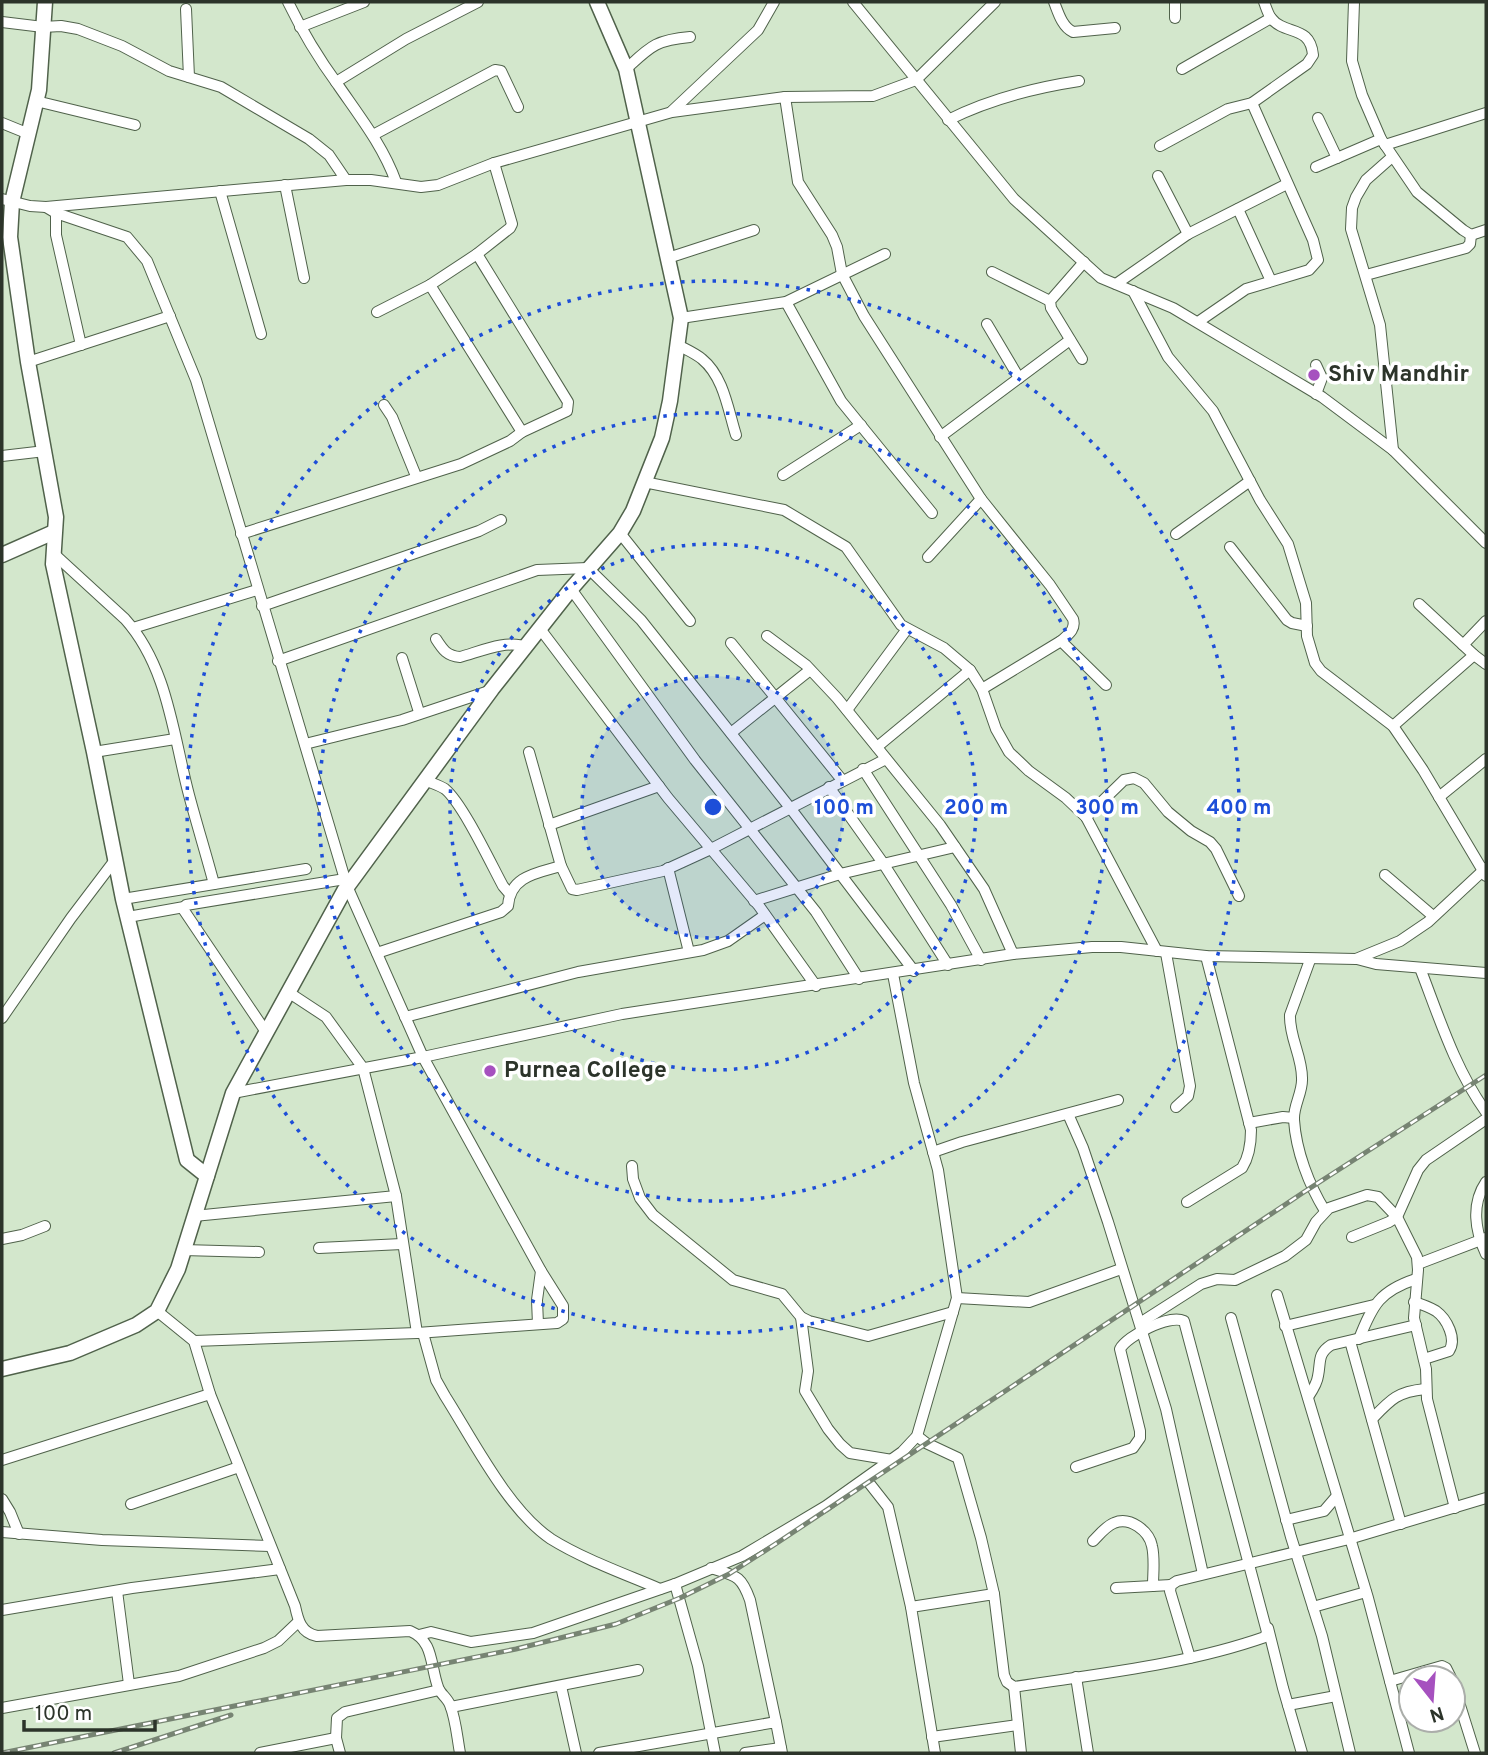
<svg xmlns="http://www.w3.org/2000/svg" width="1488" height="1755" font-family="Overpass,sans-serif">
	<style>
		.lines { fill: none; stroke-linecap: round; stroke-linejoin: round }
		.street-casing { stroke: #50624b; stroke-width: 12 }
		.secondary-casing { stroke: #50624b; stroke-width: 17 }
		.street { stroke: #fff; stroke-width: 10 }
		.secondary { stroke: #fff; stroke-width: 14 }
		.rail-casing { stroke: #778473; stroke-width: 5 }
		.rail { stroke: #fff; stroke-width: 2.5; stroke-dasharray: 8; stroke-linecap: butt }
		.ring { fill: none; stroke: #1d4ed8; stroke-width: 3.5; stroke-dasharray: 3.5 7 }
		.poi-dot { fill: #a651bf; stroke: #fff; stroke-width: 2.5 }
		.labels { text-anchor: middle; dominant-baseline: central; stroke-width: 7; stroke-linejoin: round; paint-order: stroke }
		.poi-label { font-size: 23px; font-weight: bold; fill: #2c342a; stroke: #fff; text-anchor: start }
		.centre { fill: #1d4ed8; stroke: #fff; stroke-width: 3.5 }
		.ring-label { font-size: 21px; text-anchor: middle; font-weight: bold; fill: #1d4ed8; stroke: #fff; stroke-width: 7; stroke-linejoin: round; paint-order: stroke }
	</style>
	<rect width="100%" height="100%" fill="#d3e7cc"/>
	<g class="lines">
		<!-- street casing -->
		<g class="street-casing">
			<g id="street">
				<path d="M288,2C302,31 319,59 338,85C360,117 383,146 396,182"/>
				<path d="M853,2L1014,199L1101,278L1173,308L1322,397L1393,450L1486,543"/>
				<path d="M1054,2C1058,12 1062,27 1073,32L1115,28"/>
				<path d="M1175,2V18"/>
				<path d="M1354,2L1352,61L1362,95L1381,139L1417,192L1463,230L1471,235L1486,230"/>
				<path d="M186,9L189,77"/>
				<path d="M2,22L43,27L61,26L78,29L122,46L169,71L221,87L309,139L329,155L346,180"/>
				<path d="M300,27L364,2"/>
				<path d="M626,69C650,47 655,40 690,37"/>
				<path d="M1182,69L1271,18"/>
				<path d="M336,82L406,39L478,2"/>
				<path d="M785,97L798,182L832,235L837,247L842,274L864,316L981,499L1050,585L1073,619C1076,629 1069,634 1061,641L1106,685"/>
				<path d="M36,101L135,125"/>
				<path d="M672,111L758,30L774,2"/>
				<path d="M1318,118L1337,158"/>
				<path d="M948,120C990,99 1033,88 1079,81"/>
				<path d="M2,123L29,134"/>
				<path d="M373,135L495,70L501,71L518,107"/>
				<path d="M1385,145L1486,113"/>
				<path d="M1160,146L1228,109L1252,103L1307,64L1313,55C1310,24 1285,36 1271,18C1268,14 1266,7 1264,2"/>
				<path d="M1392,157L1366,180L1356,197L1352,208L1351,229L1380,325L1393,450"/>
				<path d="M1316,167L1381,139"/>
				<path d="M1158,176L1188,234"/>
				<path d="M285,185L304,278"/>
				<path d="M220,191L261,334"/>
				<path d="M2,199L30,206L46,207L346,180H371L421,187L438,185L494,163L672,112L785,97L873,96L916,80L995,2"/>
				<path d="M46,207L56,213L127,237L147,261L196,380L347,886L423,1057L541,1271L563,1306V1319L557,1323L417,1333L194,1341"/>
				<path d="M1238,209L1271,281"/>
				<path d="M56,213V235L81,345"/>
				<path d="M668,258L754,230"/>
				<path d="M992,272L1050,301"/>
				<path d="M1366,275L1466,248L1470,244L1471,235"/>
				<path d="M1116,284L1188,234L1287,184"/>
				<path d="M430,285L522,432"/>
				<path d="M1133,291L1168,357L1213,411L1260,500L1288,544L1306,603L1307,636L1315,663L1321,671L1393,726L1423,770L1486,876"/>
				<path d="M786,302L841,401L932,513"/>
				<path d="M377,312L430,285L477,254L510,228L512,224L494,163"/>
				<path d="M681,318L786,302L885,254"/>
				<path d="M1198,322L1246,289L1309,270L1318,260L1313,240L1252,103"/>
				<path d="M987,324L1019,378"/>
				<path d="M678,345C685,349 695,353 702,359C724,377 728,410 736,435"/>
				<path d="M1082,359L1051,308L1050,301L1084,262"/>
				<path d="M28,362L170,316"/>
				<path d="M1316,365L1322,378L1316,394"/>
				<path d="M384,405L392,417L416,476"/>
				<path d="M940,437L1070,340"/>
				<path d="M2,456L45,451"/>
				<path d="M783,475L861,425"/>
				<path d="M644,482L784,510L846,547L901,625L944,648L970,670L982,689L996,729L1009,752L1029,771L1066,798L1086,817L1157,951"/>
				<path d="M620,533L690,621"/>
				<path d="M241,534L461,464L510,441L522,432L567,411L568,402L477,254"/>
				<path d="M1176,534L1250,481"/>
				<path d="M1230,547L1287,620L1292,623L1307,626"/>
				<path d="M53,553L125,619C168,667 173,735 189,795C197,825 206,854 214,884"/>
				<path d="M928,557L981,499"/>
				<path d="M571,589L695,760L816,912L859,979"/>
				<path d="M1419,604L1474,655L1486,664"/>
				<path d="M262,606L479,531L501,520"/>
				<path d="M133,628L257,590"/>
				<path d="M541,630L668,798L759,906L816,986"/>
				<path d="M767,636L806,665L837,698L940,825L984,889L1013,954"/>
				<path d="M436,639C443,650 447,656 460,657C479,652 507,639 526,647"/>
				<path d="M731,643L842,780"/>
				<path d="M1463,645L1486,621"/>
				<path d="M402,658L419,712"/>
				<path d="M278,661L537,570L588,568L641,620L791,809L914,971"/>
				<path d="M982,689L1061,641"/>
				<path d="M847,710L907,629"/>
				<path d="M1393,726L1474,655"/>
				<path d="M731,733L810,670"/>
				<path d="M305,744L402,720L492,690"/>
				<path d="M877,747L970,670"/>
				<path d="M94,752L175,739"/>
				<path d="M529,752L561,866L572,889L577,890L663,871L711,849L886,759"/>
				<path d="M863,769L951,905L981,960"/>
				<path d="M425,780C431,783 439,785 445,789C463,804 491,864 503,886L509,893"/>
				<path d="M829,787L883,863L948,965"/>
				<path d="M1439,797L1486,759"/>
				<path d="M1086,817L1124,780L1134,778L1144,783L1168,812L1191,831L1210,842L1216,849L1239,896"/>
				<path d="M549,825L659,786"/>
				<path d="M668,868L689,952"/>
				<path d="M1385,875L1433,916"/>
				<path d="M123,899L306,869"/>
				<path d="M754,901L840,874L955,847"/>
				<path d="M128,917L184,907"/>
				<path d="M377,953L501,912L508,906C510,876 537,873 561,866"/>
				<path d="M1166,953L1190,1086L1188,1096L1176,1107"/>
				<path d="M1357,959L1376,964L1486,973"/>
				<path d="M1310,960L1290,1015C1289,1037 1302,1056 1302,1078C1303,1092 1293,1106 1294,1120C1296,1151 1309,1185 1325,1211"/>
				<path d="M1420,968C1439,1017 1455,1069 1486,1112"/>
				<path d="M288,992L326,1017L363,1068L396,1196L417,1333"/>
				<path d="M405,1017L578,972L703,950L728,941L765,915"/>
				<path d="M2,1018L71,918L115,860"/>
				<path d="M266,1032L183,909L186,905L345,879"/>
				<path d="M233,1093L423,1057L622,1014L1013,954L1092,947H1121L1206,956L1356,959L1400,941L1428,922L1486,868"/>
				<path d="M1068,1114L1083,1148L1108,1222L1166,1409L1203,1574"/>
				<path d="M1249,1123L1283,1117L1294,1118"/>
				<path d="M933,1152L962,1142L1118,1100"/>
				<path d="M632,1166L633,1179L640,1198L653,1215L733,1280L782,1294L801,1317L809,1321L868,1336L953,1312"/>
				<path d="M1486,1182C1471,1204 1475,1231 1486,1254"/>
				<path d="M1187,1202L1242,1168C1249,1157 1251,1144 1251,1130L1206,956"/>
				<path d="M194,1216L396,1196"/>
				<path d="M1352,1237L1389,1222L1397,1217L1418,1170L1426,1160L1486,1119"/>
				<path d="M2,1239L22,1235L45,1226"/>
				<path d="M319,1248L402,1244"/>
				<path d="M183,1250L259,1252"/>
				<path d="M1418,1264L1486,1238"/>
				<path d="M1277,1295L1368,1598L1409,1753"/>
				<path d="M957,1298L1029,1302L1121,1269"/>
				<path d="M1414,1302C1421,1304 1429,1307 1436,1311C1447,1319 1457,1339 1449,1351L1424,1359"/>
				<path d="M157,1311L194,1341L210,1394L295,1606C298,1620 301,1633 317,1636L410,1631C434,1641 430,1665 438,1687C440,1694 447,1697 450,1705C456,1720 457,1737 460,1753"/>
				<path d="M801,1317L808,1371L805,1391L828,1429L840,1444L850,1453L892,1460"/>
				<path d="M1231,1318L1291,1537L1322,1636L1350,1753"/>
				<path d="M1140,1323L1201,1284L1217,1279L1235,1280L1285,1256L1306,1240L1316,1222L1329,1208L1367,1195L1378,1197L1397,1217L1417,1257L1418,1270L1414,1318L1426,1369L1427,1399L1455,1508"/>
				<path d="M538,1324L537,1300L541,1271"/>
				<path d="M1285,1326L1374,1305"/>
				<path d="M423,1333L436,1380L445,1396C473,1440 508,1510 551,1539C583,1559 625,1574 660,1589"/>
				<path d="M1359,1339C1373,1304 1380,1291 1416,1279"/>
				<path d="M1350,1341L1401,1524"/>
				<path d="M1308,1397C1312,1391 1317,1384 1318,1376C1321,1362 1317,1354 1331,1345L1416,1325"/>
				<path d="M1372,1419C1391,1399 1397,1392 1425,1389"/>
				<path d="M917,1436L926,1443L958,1458L981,1538L994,1594"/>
				<path d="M2,1460L210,1394"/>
				<path d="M866,1479L888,1507L911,1607"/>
				<path d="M2,1499L10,1512L19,1534"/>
				<path d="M131,1504L239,1467"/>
				<path d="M1286,1520L1324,1511L1336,1497"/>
				<path d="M2,1532L102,1540L270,1546"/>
				<path d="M1093,1541C1099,1535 1106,1526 1114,1523C1130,1516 1149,1531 1152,1546C1155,1559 1153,1573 1153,1586"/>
				<path d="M711,1568C736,1576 741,1575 750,1600L776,1722"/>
				<path d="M675,1584L698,1666L715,1753"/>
				<path d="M1116,1588L1171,1585"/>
				<path d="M117,1591L129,1684"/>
				<path d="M1313,1607L1366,1592"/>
				<path d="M2,1610L132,1588L280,1569"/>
				<path d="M1268,1628L1283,1688L1302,1753"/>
				<path d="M419,1635L431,1632L471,1642L533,1633L675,1584L742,1556L826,1506L902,1452L917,1436L957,1298L938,1170L914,1083L893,974"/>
				<path d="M1190,1658L1170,1591L1171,1585L1177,1581L1349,1539L1486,1498"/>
				<path d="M1076,1677L1088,1753"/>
				<path d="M1390,1681L1442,1666L1446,1668L1451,1678"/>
				<path d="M1453,1683L1475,1753"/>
				<path d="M561,1686L576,1753"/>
				<path d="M1014,1687L1021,1753"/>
				<path d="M1288,1705L1336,1696"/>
				<path d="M451,1707L638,1670"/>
				<path d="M2,1708L179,1676L264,1648L278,1641L298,1622"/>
				<path d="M932,1737L1018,1725"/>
				<path d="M260,1753L336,1738"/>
				<path d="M340,1753L336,1738L337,1718L345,1712L439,1690"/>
				<path d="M599,1753L776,1722L782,1753"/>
				<path d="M745,1753L781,1748"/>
				<path d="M935,1753L911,1607L994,1594L1004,1675L1007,1682L1014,1687C1097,1674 1185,1665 1265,1637L1267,1632L1184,1321C1169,1314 1127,1336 1120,1349L1140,1431V1438L1133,1448L1076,1467"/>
			</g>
		</g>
		<!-- secondary casing -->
		<g class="secondary-casing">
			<g id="secondary">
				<path d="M45,2L39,90L12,202L10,237L28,362L56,517L53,564L94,752L123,899L187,1160L207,1176"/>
				<path d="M2,555L54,532"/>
				<path d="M2,1369L70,1353L136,1325L157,1311L178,1269L233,1093L344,891L492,689L571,589L620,533L633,511L662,438L670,401L681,318L626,69L597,2"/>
			</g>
		</g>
		<!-- street -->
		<use href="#street" class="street"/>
		<!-- secondary -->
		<use href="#secondary" class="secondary"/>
		<!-- rail casing -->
		<g class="rail-casing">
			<g id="rail">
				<path d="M2,1753L516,1649L616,1624L680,1598L729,1574L777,1543L1304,1192L1486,1075"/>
				<path d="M114,1753L231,1715"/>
			</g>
		</g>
		<!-- rail -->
		<use href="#rail" class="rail"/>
	</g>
	<!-- distance rings -->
	<circle cx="713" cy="807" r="131" fill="#1d4ed8" fill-opacity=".12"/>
	<g class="ring">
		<circle cx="713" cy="807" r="131"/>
		<circle cx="713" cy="807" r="263"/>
		<circle cx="713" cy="807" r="394"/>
		<circle cx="713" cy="807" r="526"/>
	</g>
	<!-- markers -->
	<g class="poi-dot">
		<circle cx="1314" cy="375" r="7"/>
		<circle cx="490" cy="1071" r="7"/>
	</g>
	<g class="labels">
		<!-- poi labels -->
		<g class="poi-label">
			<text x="1328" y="375">Shiv Mandhir</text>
			<text x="504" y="1071">Purnea College</text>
		</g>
	</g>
	<circle cx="713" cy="807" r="10" class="centre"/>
	<g class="ring-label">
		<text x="844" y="814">100 m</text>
		<text x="976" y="814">200 m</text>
		<text x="1107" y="814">300 m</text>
		<text x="1239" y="814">400 m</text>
	</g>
	<!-- border -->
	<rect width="1488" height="1755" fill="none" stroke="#2c342a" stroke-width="7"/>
	<!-- north arrow -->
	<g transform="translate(1432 1699) rotate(163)"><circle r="33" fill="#ffffff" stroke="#abaeaa" stroke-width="2"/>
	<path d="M0-5L12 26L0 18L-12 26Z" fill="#a651bf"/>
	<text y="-10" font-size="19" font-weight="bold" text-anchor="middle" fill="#2c342a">N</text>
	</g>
	<!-- scale -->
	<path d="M24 1720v10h131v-10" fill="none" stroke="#2c342a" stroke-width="3.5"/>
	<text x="35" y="1720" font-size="21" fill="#2c342a" stroke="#ffffff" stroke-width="5" paint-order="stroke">100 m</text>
</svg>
